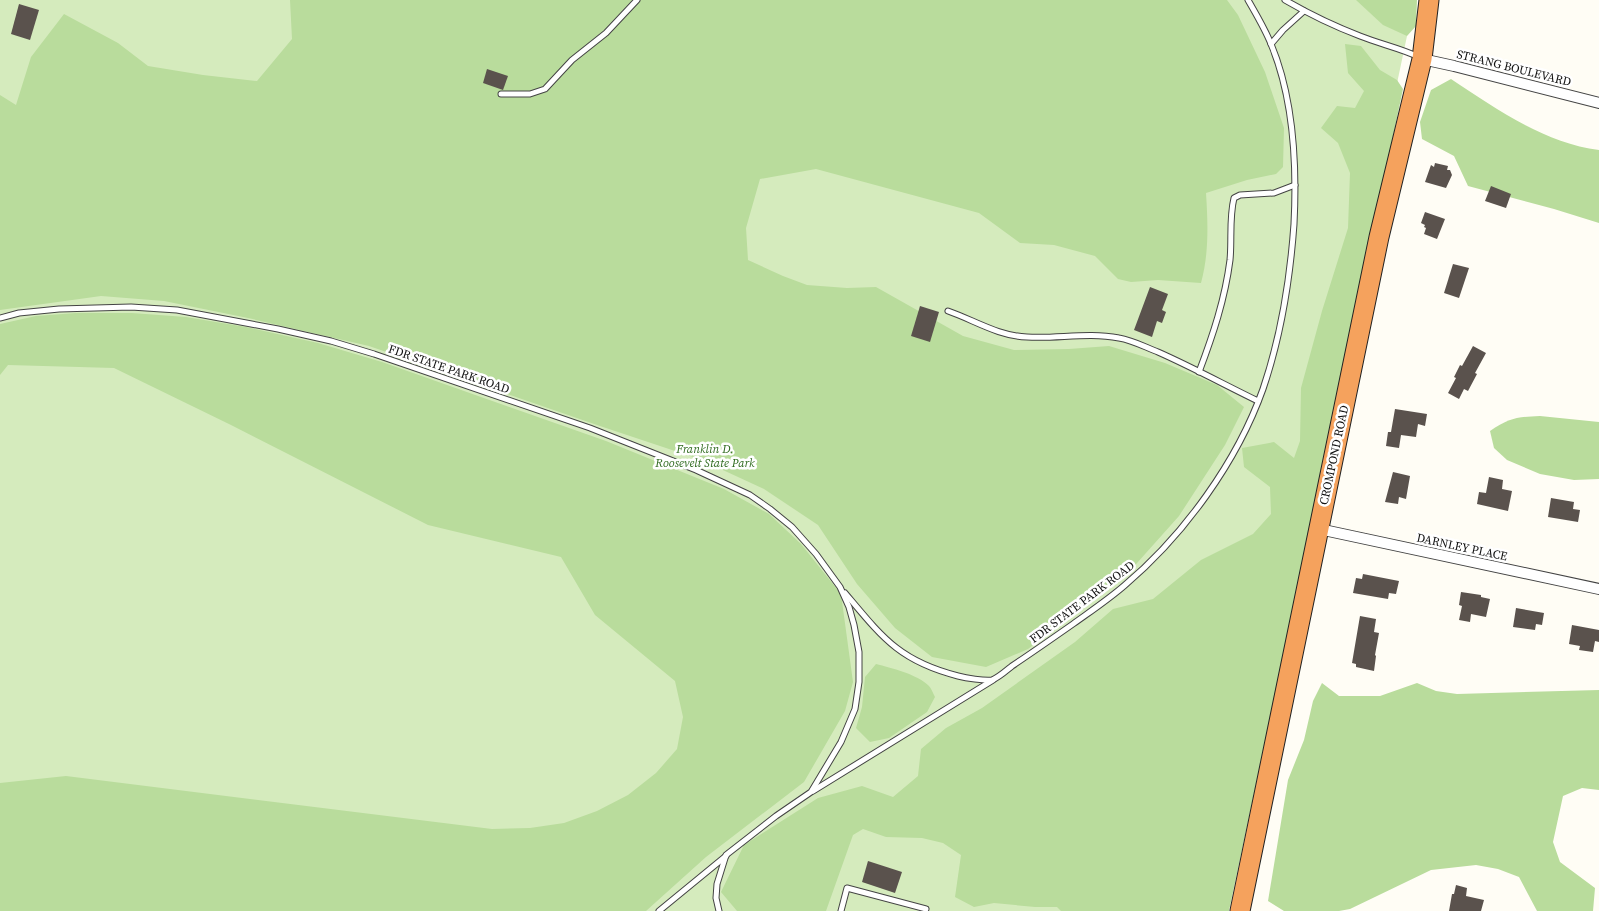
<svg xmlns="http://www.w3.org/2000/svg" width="1599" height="911" font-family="'Source Serif 4',serif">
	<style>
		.green { fill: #d5ebbd }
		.forest { fill: #b9dc9c }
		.building { fill: #5a524d }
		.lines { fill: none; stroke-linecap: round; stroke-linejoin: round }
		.lane-casing { stroke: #444; stroke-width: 7 }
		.street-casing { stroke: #444; stroke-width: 12 }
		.highway-casing { stroke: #222; stroke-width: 21 }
		.lane { stroke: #fff; stroke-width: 5 }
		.street { stroke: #fff; stroke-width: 10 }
		.highway { stroke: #f5a25d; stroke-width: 19 }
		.labels { text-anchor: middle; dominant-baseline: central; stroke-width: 5; stroke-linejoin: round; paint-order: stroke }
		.street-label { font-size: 12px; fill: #111; stroke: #fff }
		.park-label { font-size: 12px; font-style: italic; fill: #2f6b1f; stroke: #fff }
	</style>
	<rect width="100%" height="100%" fill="#fffdf5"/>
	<!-- green -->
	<path class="green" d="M0,0H1411L1407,36L1222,911H0Z"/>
	<!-- forest -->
	<g class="forest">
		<path d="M290,0H1227L1238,15L1265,72L1284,128L1283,167L1276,174L1247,180L1206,193C1208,224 1209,254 1201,283L1158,280L1131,282L1118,279L1095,256L1054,245L1020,243L979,213L816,169L760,179L746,228L748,260L783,276L807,285L847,288L876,287L963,336L1014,350L1069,349L1109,346L1165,363L1217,385L1244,407L1225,445L1179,516L1129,572L1028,649L986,667L932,657L895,628L857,584L818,525L764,489L699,459L597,425L369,346L248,318L164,301L101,296L0,310V95L16,105L31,57L64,14L118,43L148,66L203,75L257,81L292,39Z"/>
		<path d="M1356,0H1417L1416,26L1407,36L1383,25Z"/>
		<path d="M1345,44L1361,46L1380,70L1397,80L1403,89L1229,911H1061L1057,907H1035L994,903L974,907L955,897L961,855L943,843L922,838L886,837L863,829L853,835L826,911H737L721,892L744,845L818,798L862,786L893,797L918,776L921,749L946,728L982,708L1075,642L1113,609L1153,599L1201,560L1253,534L1271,514L1270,487L1244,467L1242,448L1274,442L1294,458L1300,441L1301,388L1322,311L1348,228L1350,173L1338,143L1321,128L1337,106L1355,108L1364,91L1348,73Z"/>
		<path d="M1451,79C1496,109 1545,143 1599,150V223L1554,209L1468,186L1454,156L1422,139L1420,122L1431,90Z"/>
		<path d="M76,313H132L186,317L246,327L318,343L382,362L606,441L724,489L769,514L801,544L841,594L853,682L845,711L804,782L706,857L646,911H0V783L66,776L492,829L530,828L564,823L597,811L628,795L656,773L677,749L683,717L675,681L595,615L561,557L428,525L231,425L114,368L8,365L0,375V324L36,316Z"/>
		<path d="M1540,416L1599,422V479L1574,480L1540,474L1507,460L1494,448L1490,431C1509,418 1517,417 1540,416Z"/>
		<path d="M876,664C891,668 917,674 929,686C931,688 933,693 935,697L927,712L889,738L870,742L856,728L862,707L865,677Z"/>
		<path d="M1322,683L1339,696H1380L1417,683L1436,691L1457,694L1599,690V790L1582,788L1563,796L1553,842L1560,862L1595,888L1593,911H1537L1519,877L1498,869L1476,865L1431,870L1350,909L1339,911H1284L1268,901L1288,780L1304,740L1313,701Z"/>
	</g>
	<!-- building -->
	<g class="building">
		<path d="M19,4L39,10L30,40L11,34Z"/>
		<path d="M487,69L508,76L503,90L483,83Z"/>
		<path d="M1435,163L1448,166L1447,170H1450L1452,175L1446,188L1425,182L1431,165L1434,167Z"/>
		<path d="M1491,186L1511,194L1506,208L1485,201Z"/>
		<path d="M1425,212L1445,219L1437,239L1424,234L1426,228L1424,227L1425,225L1421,223Z"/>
		<path d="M1453,264L1469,268L1459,298L1444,293Z"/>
		<path d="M1150,287L1168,294L1162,310L1166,312L1162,323L1157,321L1152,337L1134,330Z"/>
		<path d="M920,306L939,312L930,342L911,336Z"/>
		<path d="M1473,346L1486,353L1475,373L1477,374L1468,391L1464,389L1459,399L1448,393L1456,378L1454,377L1460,365L1462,366Z"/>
		<path d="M1395,409L1427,414L1425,426L1418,424L1416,437L1401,435L1399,448L1386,446L1388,432H1391Z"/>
		<path d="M1393,472L1410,476L1406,499L1399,497L1398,504L1385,502Z"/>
		<path d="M1489,477L1503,480L1502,489L1512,491L1508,511L1477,504L1479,492L1486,493Z"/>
		<path d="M1551,498L1574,502L1573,509L1580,510L1578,522L1548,517Z"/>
		<path d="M1363,574L1399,581L1396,594L1389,593L1388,599L1353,593L1356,578L1362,579Z"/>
		<path d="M1461,592L1481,595V597L1490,599L1486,617L1471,614L1470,622L1459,620L1462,606L1459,605Z"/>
		<path d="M1516,608L1544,613L1542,625L1536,624L1535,630L1513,627Z"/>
		<path d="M1360,616L1376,619L1374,632L1379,633L1375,655L1376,656L1374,671L1356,667V664L1352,663Z"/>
		<path d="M1572,625L1599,630V642L1595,641L1593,652L1579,650L1580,646L1569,644Z"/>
		<path d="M868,861L902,872L895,893L862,882Z"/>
		<path d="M1456,885L1467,888L1466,896L1484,900L1481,911H1449L1452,894H1454Z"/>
	</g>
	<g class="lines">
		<!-- lane casing -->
		<g class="lane-casing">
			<g id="lane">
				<path d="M1285,0C1309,14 1334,26 1360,36C1380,44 1400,48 1419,57"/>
				<path d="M1271,44L1283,30L1304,11"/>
				<path d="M501,94H530L545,89L572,60L606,33L637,0"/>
				<path d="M948,311C974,320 998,336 1027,337C1057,339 1088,332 1119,338C1132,340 1145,347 1158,352C1192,367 1225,385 1258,401"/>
				<path d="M0,318L19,313L59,309L131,307L177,310L278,329L331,341L374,354L590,428L696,470L750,495L770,509L792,527L816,554L840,587L849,607L854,625L859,652V682L855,709L841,742L811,792L776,816L726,855L717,884L716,898L719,911"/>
				<path d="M1199,372C1213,335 1225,299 1230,260C1232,240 1229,218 1234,198L1240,195L1274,193L1295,185"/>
				<path d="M845,593C882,637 899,661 958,676C966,678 984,681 992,680C998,678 1007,670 1012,666C1033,652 1053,638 1073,624C1091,611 1109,599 1125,585C1184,535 1237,462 1263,389C1281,336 1290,280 1294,224C1297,165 1294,99 1271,44C1265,29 1256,14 1248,0"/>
				<path d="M813,791L993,680"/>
				<path d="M659,911L726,856"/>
				<path d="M841,911L847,888L926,909"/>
			</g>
		</g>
		<!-- street casing -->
		<g class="street-casing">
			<g id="street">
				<path d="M1422,59L1454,66L1599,103"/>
				<path d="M1319,529L1599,589"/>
			</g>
		</g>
		<!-- highway casing -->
		<g class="highway-casing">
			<path id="highway" d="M1240,911L1379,237L1422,59L1429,0"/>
		</g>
		<!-- lane -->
		<use href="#lane" class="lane"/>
		<!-- street -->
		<use href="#street" class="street"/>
		<!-- highway -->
		<use href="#highway" class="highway"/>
	</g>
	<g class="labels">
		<!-- street labels -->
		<g class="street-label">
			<text transform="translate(1514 68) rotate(14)">STRANG BOULEVARD</text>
			<text transform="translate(449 369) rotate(19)">FDR STATE PARK ROAD</text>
			<text transform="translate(1334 455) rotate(-78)">CROMPOND ROAD</text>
			<text transform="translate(1462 547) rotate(12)">DARNLEY PLACE</text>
			<text transform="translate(1082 602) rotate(-37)">FDR STATE PARK ROAD</text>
		</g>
		<!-- park labels -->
		<g class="park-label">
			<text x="705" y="449">Franklin D.<tspan x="705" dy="14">Roosevelt State Park</tspan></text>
		</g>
	</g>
</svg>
